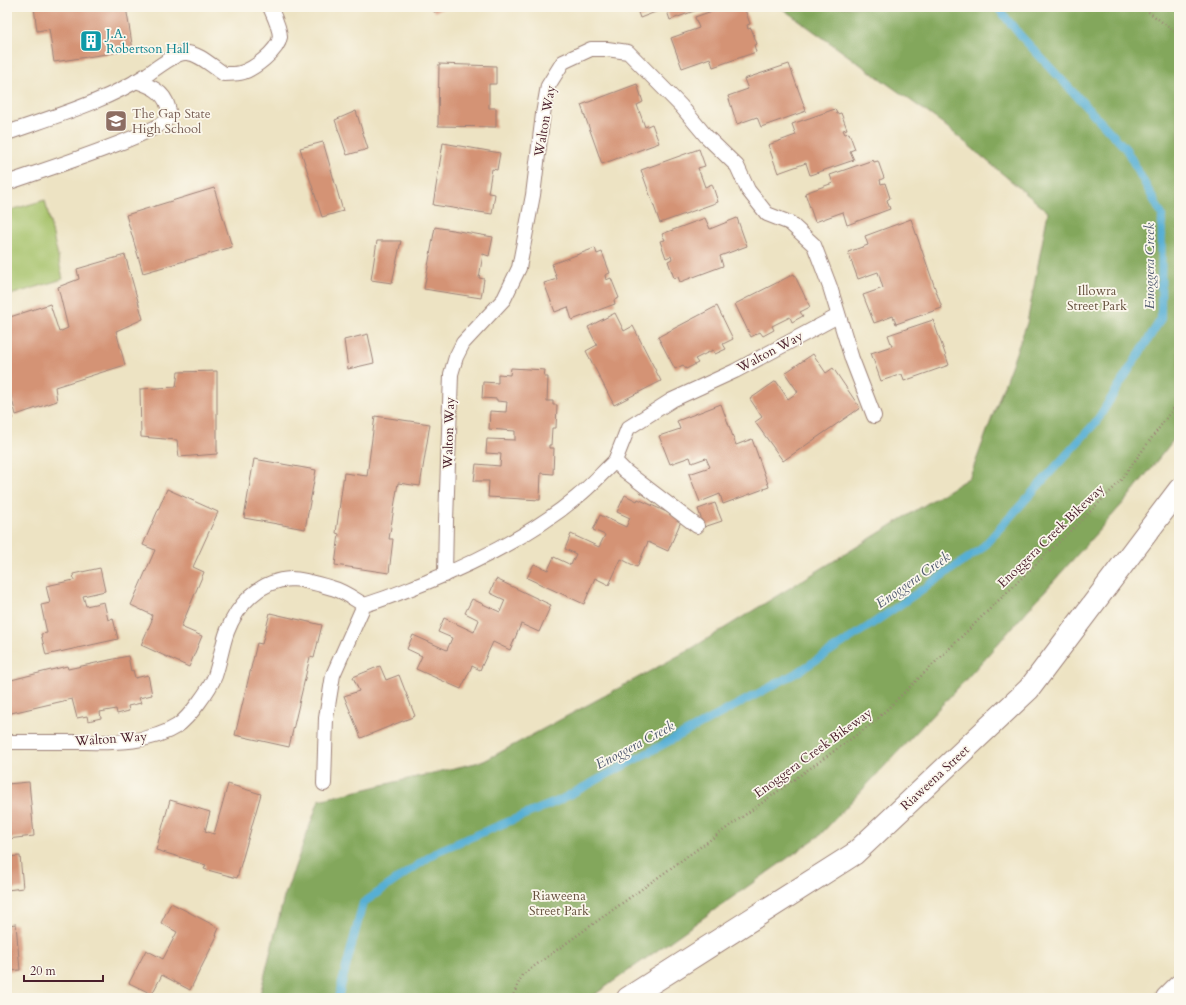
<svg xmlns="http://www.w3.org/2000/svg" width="1186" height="1005" font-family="Cardo,serif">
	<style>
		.green { fill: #a4c168; stroke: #77704a }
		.forest { fill: #83a75c; stroke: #666344 }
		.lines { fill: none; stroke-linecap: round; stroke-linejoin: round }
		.stream { stroke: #57afd4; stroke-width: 8 }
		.building { fill: #d49374 }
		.lane-casing { stroke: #9c8177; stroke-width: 16 }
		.street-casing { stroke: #9c8177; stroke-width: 24 }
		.path { stroke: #9c8177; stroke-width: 2.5; stroke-dasharray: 1 3; stroke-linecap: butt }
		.lane { stroke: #fff; stroke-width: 14 }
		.street { stroke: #fff; stroke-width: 22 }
		.labels { text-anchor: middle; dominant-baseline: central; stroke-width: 3.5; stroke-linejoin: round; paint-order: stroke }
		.culture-label { font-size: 13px; fill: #0d838f; stroke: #fbf7ec; text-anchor: start }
		.education-label { font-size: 13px; fill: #785e54; stroke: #fbf7ec; text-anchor: start }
		.street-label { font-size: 13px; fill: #4a1f2b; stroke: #fbf7ec }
		.park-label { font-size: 13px; fill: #65503d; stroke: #fbf7ec }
		.water-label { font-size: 14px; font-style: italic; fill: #4f596f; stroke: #fbf7ec }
	</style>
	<rect width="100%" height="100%" fill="#fbf7ec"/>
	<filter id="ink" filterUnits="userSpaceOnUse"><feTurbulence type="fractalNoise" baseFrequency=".025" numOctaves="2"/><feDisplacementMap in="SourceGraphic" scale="8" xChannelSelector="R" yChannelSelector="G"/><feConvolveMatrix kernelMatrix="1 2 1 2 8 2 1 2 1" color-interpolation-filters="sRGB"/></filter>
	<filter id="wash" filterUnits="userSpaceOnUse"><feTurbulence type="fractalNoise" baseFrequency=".012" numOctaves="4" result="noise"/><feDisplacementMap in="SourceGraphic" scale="16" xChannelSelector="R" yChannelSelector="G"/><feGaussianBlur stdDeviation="0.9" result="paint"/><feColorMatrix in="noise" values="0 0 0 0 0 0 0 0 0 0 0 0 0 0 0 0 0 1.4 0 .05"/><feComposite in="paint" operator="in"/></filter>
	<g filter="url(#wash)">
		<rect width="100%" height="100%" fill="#ede3c3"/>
		<!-- green -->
		<path class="green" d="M45,200L63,279L7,296V211Z"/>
		<!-- forest -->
		<path class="forest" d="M780,7H1179V433L1125,501L970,675L819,836L590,998H259L284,897L319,800L484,761L689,650L970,477L1027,323L1048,212L942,123Z"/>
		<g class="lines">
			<!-- stream -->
			<path class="stream" d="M338,998L363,903L438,851L558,801L798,672L869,626L981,549L1096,422L1161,319L1162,215L1126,149L1020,35L997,7"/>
		</g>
		<g id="blocks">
			<!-- building -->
			<g class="building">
				<path d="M34,7H126L133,50L54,62L49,29L37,31Z"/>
				<path d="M432,7H447L434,12Z"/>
				<path d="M636,7H705L670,20L666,8L640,18Z"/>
				<path d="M723,7H744L750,24L747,25L748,29L751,28L757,44L754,45L756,52L713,67L710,58L682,68L671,38L699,28L695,17Z"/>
				<path d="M439,64L496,66V84H489V108H496V127L438,126Z"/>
				<path d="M789,64L806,111L761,127L757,117L737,124L728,96L748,89L744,79Z"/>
				<path d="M637,84L643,102L637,105L645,127L652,124L659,143L602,164L581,105Z"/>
				<path d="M835,109L837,114L841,113L847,129L843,130L845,134L849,133L855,149L850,151L854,160L810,175L806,163L778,173L768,145L796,135L792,124Z"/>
				<path d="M356,111L368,149L347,155L335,120Z"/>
				<path d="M323,142L343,211L322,217L300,148Z"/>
				<path d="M443,143L500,153L497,170L492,169L488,193L495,194L492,214L433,205Z"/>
				<path d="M699,149L705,166L698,168L705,187L712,184L718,202L660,223L641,170Z"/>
				<path d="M873,160L874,162L878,161L884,178L880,180L881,184L885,183L890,198L887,200L890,209L847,225L843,212L815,222L805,193L833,183L830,175Z"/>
				<path d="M214,188L232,247L143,273L126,215Z"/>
				<path d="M705,218L710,229L737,218L747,246L720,256L723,266L680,282L678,277L674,278L668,261L672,259L671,256L666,258L660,241L665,240L662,234Z"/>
				<path d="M911,219L942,308L896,324L893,316L874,323L863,295L883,288L878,272L858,279L848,252L868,245L865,236Z"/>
				<path d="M435,227L493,237L489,256L483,254L479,278L484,279L481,298L424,289Z"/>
				<path d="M377,241H401L392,283L371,280Z"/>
				<path d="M595,248L597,254L602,252L610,273L605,275L606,280L611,278L619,298L614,300L615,304L572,320L568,307L555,312L544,283L557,279L552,264Z"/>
				<path d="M125,255L143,319L116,331L125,365L55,387L57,401L16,415L7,380V318L50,304L59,332L68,328L58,287L79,279L77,269Z"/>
				<path d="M794,274L810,307L800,312L803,316L792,322L790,317L772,326L774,330L763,336L760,332L751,337L735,304Z"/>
				<path d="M717,306L733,339L723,344L726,349L715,354L713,350L695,359L698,363L686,369L683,365L675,369L658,337Z"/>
				<path d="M615,313L624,331L633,326L661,381L614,405L586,351L597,345L588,327Z"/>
				<path d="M933,320L949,365L904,381L902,374L881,381L871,353L892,346L888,335Z"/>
				<path d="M368,334L374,363L348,369L344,340Z"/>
				<path d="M813,354L826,373L833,368L860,408L783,461L755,422L762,417L750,399L776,381L788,399L798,392L785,373Z"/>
				<path d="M511,368L545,370L544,377H548L547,401H553V405H557L556,428H552L551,445H549V448H554L553,474L541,473L540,500L488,497L489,481H474L476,464L500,466L501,454L486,453L487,439L515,440V431L489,429L490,411L506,412L507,402L497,401V399L482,398L483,382L498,383V374L510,375Z"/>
				<path d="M217,371V454L179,457L177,440L141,437L140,389L176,387L178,372Z"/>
				<path d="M7,398L13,418L7,420Z"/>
				<path d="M721,404L736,445L752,439L769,487L723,504L720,494L700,502L689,474L710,467L706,458L692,463L690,457L670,464L659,436L680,429L677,421Z"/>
				<path d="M375,416L430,424L420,486L398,483L389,539H393L389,573L335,565L339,534L336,533L344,473L367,476Z"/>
				<path d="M254,459L316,470L305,529L244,518Z"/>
				<path d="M167,489L218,512L193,567L204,572L181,627L202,636L189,667L141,645L152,620L151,619L152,615L131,605L155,550L143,545Z"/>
				<path d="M625,495L637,501L638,499L682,519L668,551L648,542L637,567L621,559L609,585L595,578L584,604L527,578L534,564L548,570L554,557L571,565L576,554L565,549L571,534L599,547L605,535L593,530L600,515L626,527L630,518L617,512Z"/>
				<path d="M715,503L722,521L704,527L698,509Z"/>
				<path d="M100,568L105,591L83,596L86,606L104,602L108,620L113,618L118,639L46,655L41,634L47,633L41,605L50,603L46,586L74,580L73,574Z"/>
				<path d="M496,579L551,605L539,632L521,624L510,650L493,642L480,670L472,666L461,689L416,669L422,656L407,649L413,635L447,650L452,638L438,632L444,618L474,632L479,620L465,613L472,599L500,612L505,600L490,593Z"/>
				<path d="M270,613L322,625L314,658L310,657L289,747L235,735L257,643L262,644Z"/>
				<path d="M128,656L131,671L133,670L135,678L148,675L152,695L139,698L141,703L128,706L129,711L117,714L116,709L100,712L101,718L88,721L87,716L77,718L72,699L7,714V681L67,666L68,669Z"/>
				<path d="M380,666L386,680L399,675L415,716L361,738L344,696L359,691L353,677Z"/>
				<path d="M29,782L34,836L7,839V784Z"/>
				<path d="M228,784L261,794L237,878L204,869L206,865L156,850L170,800L210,812L205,831L214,834Z"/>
				<path d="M20,856L23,888L7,890V857Z"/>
				<path d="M171,903L219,928L216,935L217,936L190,990L162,975L152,994L129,983L146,950L163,959L177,932L161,923Z"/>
				<path d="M16,924L20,970L7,971V925Z"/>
			</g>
		</g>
	</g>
	<g filter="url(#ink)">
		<use href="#blocks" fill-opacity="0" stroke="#9c8177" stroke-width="1"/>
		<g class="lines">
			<!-- lane casing -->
			<g class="lane-casing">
				<g id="lane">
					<path d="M7,133C55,116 105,102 148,74C155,69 176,53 185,53C198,52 213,67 224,74C229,74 235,74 240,73C253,70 278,51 280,37C280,28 273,14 270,7"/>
					<path d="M7,183C32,174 158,134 168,118C170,115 169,111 168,107C164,91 150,86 136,81"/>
					<path d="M697,526L625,471L615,461L628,428L672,400L735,371L838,316"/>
					<path d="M445,575L446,521L451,374L456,357L463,343L504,299L519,268L533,195L543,114L548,86L563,62L591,49H607L628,52L681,106L706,136L737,166L748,190L767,214L790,223L814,245L830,287L852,359L874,416"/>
					<path d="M7,742C29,742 51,742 74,742C108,742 147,745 177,726C189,718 210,689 215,676C220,661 222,646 227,632C237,605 260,580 291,579C301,579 322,585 332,588C344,591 354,599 364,605"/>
					<path d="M324,784L326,718L333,675L364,605C386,599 406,590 427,582C481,560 533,534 577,497C591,486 602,473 615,461"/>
				</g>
			</g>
			<!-- street casing -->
			<g class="street-casing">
				<g id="street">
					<path d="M628,998L854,854L1029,689L1179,490"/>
					<path d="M1167,998L1179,986"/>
				</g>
			</g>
			<!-- path -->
			<g class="path">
				<path d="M1142,7L1174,31L1179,36"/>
				<path d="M512,998L522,975L873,723L1117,485L1179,401"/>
			</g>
			<!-- lane -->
			<use href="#lane" class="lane"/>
			<!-- street -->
			<use href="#street" class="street"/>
		</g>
	</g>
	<!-- icons -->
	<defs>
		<g id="building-square" transform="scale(1.15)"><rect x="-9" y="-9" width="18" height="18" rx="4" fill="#0f9aa8" stroke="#fbf7ec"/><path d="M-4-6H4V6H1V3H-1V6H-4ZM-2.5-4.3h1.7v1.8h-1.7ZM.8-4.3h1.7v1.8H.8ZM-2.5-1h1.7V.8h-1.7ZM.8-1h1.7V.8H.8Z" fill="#fff"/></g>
		<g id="school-square" transform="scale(1.15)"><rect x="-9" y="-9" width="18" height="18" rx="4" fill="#8d6e63" stroke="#fbf7ec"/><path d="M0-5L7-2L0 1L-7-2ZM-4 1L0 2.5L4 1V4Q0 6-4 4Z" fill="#fff"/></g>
	</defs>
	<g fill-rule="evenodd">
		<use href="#building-square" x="91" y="41"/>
		<use href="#school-square" x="116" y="121"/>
	</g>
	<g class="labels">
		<!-- culture labels -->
		<g class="culture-label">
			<text x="106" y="34">J.A.<tspan x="106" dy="15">Robertson Hall</tspan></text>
		</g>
		<!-- education labels -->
		<g class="education-label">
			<text x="132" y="114">The Gap State<tspan x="132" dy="15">High School</tspan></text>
		</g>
		<!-- street labels -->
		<g class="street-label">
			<text transform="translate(545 121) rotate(-80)">Walton Way</text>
			<text transform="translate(770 352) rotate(-28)">Walton Way</text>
			<text transform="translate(449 433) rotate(-88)">Walton Way</text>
			<text transform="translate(1051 536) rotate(-44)">Enoggera Creek Bikeway</text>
			<text transform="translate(111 739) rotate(-4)">Walton Way</text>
			<text transform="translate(813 753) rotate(-36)">Enoggera Creek Bikeway</text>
			<text transform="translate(935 778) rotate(-43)">Riaweena Street</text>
		</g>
		<!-- park labels -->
		<g class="park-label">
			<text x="1097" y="291">Illowra<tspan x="1097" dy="15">Street Park</tspan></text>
			<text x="559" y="896">Riaweena<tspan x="559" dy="15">Street Park</tspan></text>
		</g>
		<!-- water labels -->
		<g class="water-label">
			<text transform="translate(1149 266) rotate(-90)">Enoggera Creek</text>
			<text transform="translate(913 580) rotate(-35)">Enoggera Creek</text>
			<text transform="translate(635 745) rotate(-28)">Enoggera Creek</text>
		</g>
	</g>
	<!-- margin -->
	<rect width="1186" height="1005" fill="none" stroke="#fbf7ec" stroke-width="24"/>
	<!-- scale -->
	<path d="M24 975v6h79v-6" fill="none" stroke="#4a1f2b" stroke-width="2"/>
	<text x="30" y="975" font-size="12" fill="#4a1f2b" stroke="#fbf7ec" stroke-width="3" paint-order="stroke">20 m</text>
</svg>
